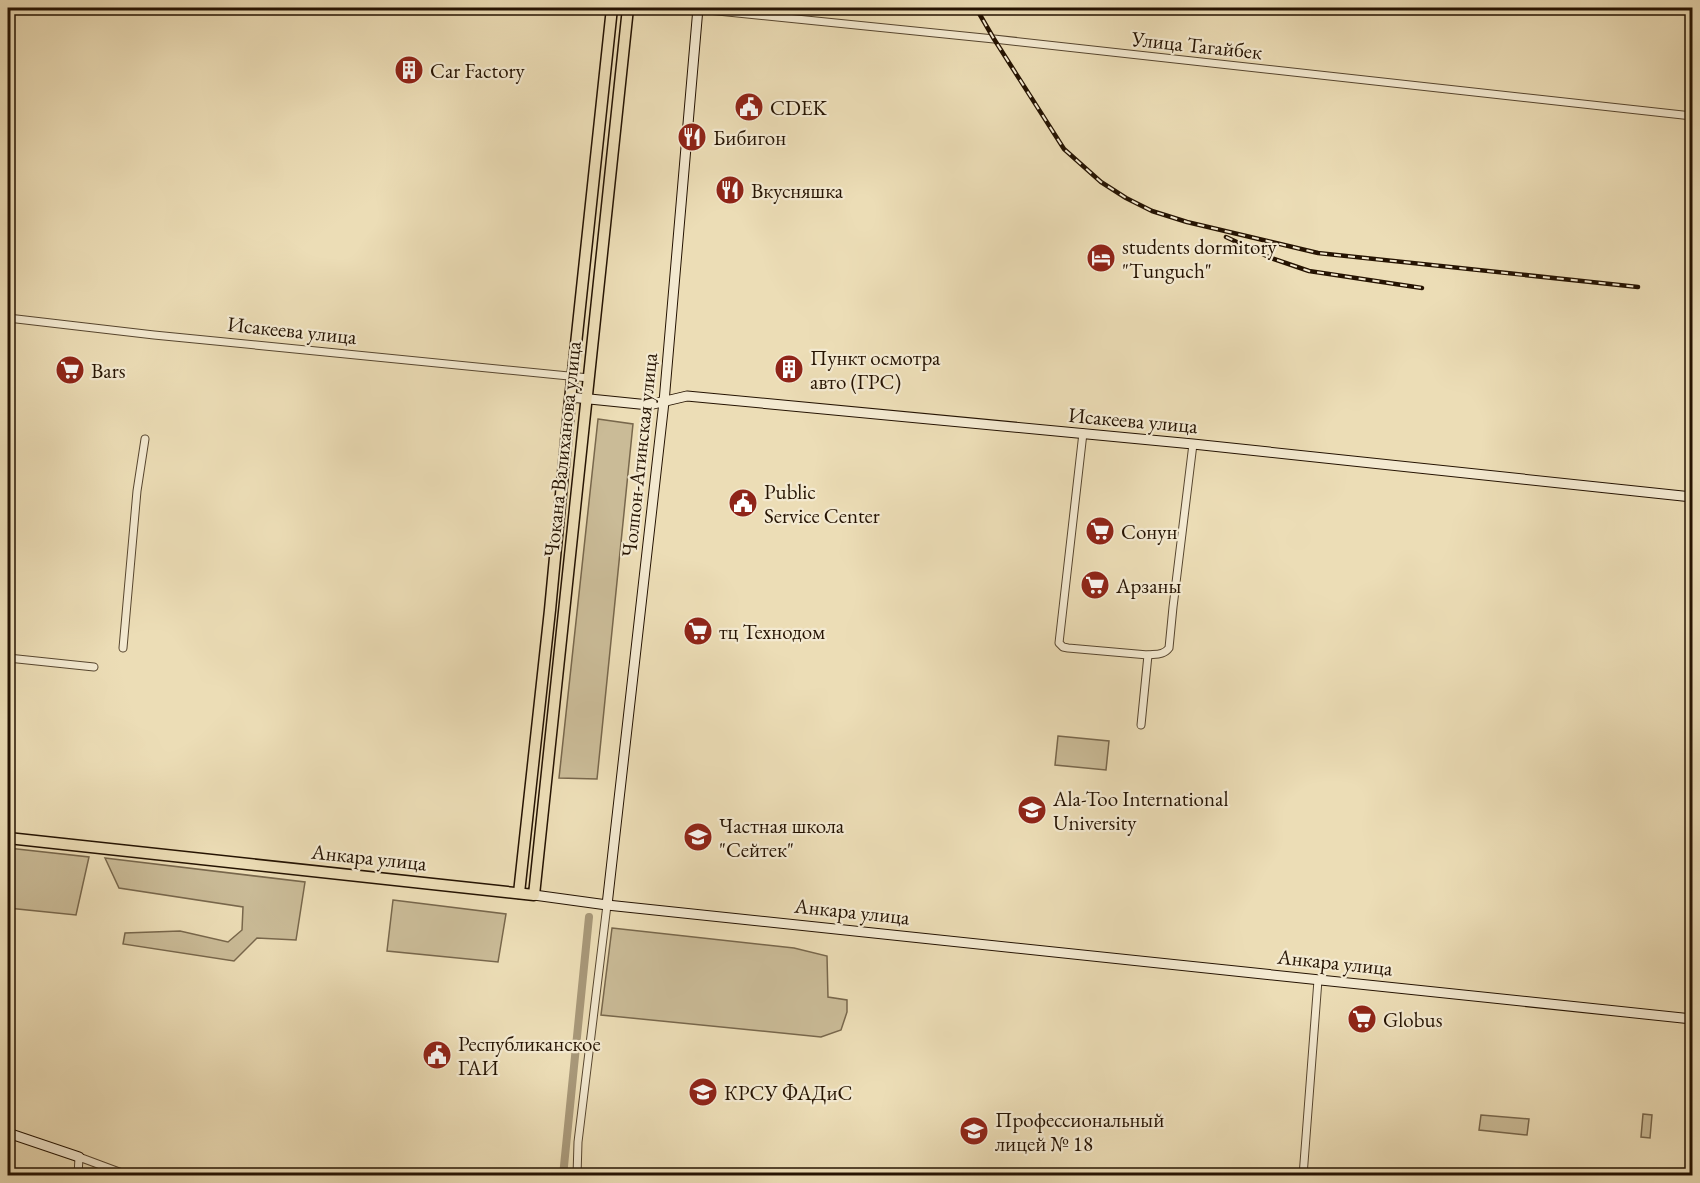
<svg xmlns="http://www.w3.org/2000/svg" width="1700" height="1183" font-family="'EB Garamond',serif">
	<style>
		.green { fill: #cabb97; stroke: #78674c; stroke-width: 1.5 }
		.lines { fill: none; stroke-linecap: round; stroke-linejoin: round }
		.canal { stroke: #a89879; stroke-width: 8 }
		.street-casing { stroke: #57462f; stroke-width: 9 }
		.secondary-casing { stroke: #251302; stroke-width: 11 }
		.primary-casing { stroke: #251302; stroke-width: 13 }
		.street { stroke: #f3e9d0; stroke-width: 7 }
		.secondary { stroke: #f3e9d0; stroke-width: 9 }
		.primary { stroke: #ecddb6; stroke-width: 10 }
		.rail-casing { stroke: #251302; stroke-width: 4.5 }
		.rail { stroke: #f3e9d0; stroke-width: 2; stroke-dasharray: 7; stroke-linecap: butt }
		.labels { text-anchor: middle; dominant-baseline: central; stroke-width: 4.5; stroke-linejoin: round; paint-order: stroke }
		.street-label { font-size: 21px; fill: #251302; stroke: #f3e9d0 }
		.poi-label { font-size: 21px; fill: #251302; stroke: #f3e9d0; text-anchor: start }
	</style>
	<rect width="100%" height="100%" fill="#ecddb6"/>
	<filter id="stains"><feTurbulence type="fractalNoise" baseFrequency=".00333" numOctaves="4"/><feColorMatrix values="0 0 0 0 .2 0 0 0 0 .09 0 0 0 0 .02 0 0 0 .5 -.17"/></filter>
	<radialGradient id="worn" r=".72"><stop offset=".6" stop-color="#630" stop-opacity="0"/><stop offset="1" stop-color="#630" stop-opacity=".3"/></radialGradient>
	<!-- green -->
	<g class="green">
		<path d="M598,419L633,424L597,779L559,778Z"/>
		<path d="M1058,736L1109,741L1106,770L1055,765Z"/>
		<path d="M8,848L89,857L76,915L8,908Z"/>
		<path d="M105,858L305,882L296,940L257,938L234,961L123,944L125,933L180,931L228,942L242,930L243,907L119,888Z"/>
		<path d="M393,900L506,914L498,962L387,951Z"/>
		<path d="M612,928L794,948L827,956L828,997L847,1000V1012L841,1030L821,1037L601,1015Z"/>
		<path d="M1643,1114L1652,1115L1650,1138L1641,1137Z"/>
		<path d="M1481,1115L1529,1119L1527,1135L1479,1130Z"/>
	</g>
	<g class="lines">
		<!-- canal -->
		<path class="canal" d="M563,1176L589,917"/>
		<!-- street casing -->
		<g class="street-casing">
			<g id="street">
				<path d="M698,9L994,39L1692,116"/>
				<path d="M8,318L154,335L589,378"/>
				<path d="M1083,433L1059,643L1063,647L1068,648L1148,655C1156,654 1164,655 1169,648L1173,607L1193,444"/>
				<path d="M123,648L137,491L145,439"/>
				<path d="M8,658L94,667"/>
				<path d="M1141,725L1148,655"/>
				<path d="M78,1176L79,1157L130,1176"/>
				<path d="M577,1176L578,1142L607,905"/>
				<path d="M1303,1176L1318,980"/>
			</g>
		</g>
		<!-- secondary casing -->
		<g class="secondary-casing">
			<g id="secondary">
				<path d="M570,397L649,405L687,396L1193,444L1692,497"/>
				<path d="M534,895L607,905L1692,1019"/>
				<path d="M607,905L664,402L698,8"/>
				<path d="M8,1133L79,1157"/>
			</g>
		</g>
		<!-- primary casing -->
		<g class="primary-casing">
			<g id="primary">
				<path d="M8,838L534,895L628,8"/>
				<path d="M519,893L550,610L570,400L612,8"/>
			</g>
		</g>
		<!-- street -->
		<use href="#street" class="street"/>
		<!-- secondary -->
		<use href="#secondary" class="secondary"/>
		<!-- primary -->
		<use href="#primary" class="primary"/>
		<!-- rail casing -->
		<g class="rail-casing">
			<g id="rail">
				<path d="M526,8H527"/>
				<path d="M976,8L994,39L1064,149L1101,182L1126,198L1152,211L1187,222L1318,253L1638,287"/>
				<path d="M1226,237L1271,258L1309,271L1422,288"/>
			</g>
		</g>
		<!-- rail -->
		<use href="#rail" class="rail"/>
	</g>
	<!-- icons -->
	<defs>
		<g id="building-disc" transform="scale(1.5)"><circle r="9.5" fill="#8f2418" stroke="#f3e9d0"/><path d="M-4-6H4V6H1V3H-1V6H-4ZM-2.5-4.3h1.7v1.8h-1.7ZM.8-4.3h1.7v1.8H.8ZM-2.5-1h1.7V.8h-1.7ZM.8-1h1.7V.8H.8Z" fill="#fff"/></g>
		<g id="civic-disc" transform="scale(1.5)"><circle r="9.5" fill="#8f2418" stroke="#f3e9d0"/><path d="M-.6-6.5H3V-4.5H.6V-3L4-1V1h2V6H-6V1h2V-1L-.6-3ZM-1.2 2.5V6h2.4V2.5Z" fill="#fff"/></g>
		<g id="restaurant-disc" transform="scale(1.5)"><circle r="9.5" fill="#8f2418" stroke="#f3e9d0"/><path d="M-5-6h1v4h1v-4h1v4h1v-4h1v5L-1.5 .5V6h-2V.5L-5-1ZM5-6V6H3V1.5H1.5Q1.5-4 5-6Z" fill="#fff"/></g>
		<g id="hotel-disc" transform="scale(1.5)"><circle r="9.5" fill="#8f2418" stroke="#f3e9d0"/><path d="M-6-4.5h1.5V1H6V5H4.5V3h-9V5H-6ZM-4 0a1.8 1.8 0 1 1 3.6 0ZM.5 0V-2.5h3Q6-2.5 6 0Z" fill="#fff"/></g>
		<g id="supermarket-disc" transform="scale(1.5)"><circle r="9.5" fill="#8f2418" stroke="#f3e9d0"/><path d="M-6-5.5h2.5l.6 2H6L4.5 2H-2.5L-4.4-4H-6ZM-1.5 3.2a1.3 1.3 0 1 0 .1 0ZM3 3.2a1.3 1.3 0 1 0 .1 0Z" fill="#fff"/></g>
		<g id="university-disc" transform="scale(1.5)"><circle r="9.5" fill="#8f2418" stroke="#f3e9d0"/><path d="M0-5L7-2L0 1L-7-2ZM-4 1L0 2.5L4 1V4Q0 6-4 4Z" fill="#fff"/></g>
		<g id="school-disc" transform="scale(1.5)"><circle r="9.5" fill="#8f2418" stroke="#f3e9d0"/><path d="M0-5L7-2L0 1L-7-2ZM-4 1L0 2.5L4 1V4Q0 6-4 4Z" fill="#fff"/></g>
	</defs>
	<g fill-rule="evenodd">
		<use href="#building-disc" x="409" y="70"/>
		<use href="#civic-disc" x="749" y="107"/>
		<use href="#restaurant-disc" x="692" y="137"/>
		<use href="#restaurant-disc" x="730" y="190"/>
		<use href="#hotel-disc" x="1101" y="258"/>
		<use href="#building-disc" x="789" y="369"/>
		<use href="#supermarket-disc" x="70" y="370"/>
		<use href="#civic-disc" x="743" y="503"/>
		<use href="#supermarket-disc" x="1100" y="531"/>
		<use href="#supermarket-disc" x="1095" y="585"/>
		<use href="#supermarket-disc" x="698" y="631"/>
		<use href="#university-disc" x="1032" y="810"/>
		<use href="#school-disc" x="698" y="837"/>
		<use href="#supermarket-disc" x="1362" y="1019"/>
		<use href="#civic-disc" x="437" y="1055"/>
		<use href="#university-disc" x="703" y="1092"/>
		<use href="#university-disc" x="974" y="1131"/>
	</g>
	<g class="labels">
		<!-- street labels -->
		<g class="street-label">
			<text transform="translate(1197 45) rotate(6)">Улица Тагайбек</text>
			<text transform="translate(292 330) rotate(6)">Исакеева улица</text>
			<text transform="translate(1133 420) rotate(5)">Исакеева улица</text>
			<text transform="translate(562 449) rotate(-84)">Чокана Валиханова улица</text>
			<text transform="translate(639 455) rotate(-84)">Чолпон-Атинская улица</text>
			<text transform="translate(369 857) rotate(6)">Анкара улица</text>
			<text transform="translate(852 911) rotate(6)">Анкара улица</text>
			<text transform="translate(1335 962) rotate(6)">Анкара улица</text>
		</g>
		<!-- poi labels -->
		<g class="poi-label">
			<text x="430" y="70">Car Factory</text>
			<text x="770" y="107">CDEK</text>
			<text x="713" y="137">Бибигон</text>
			<text x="751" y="190">Вкусняшка</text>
			<text x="1122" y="246">students dormitory<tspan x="1122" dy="24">"Tunguch"</tspan></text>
			<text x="810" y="357">Пункт осмотра<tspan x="810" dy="24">авто (ГРС)</tspan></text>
			<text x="91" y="370">Bars</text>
			<text x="764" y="491">Public<tspan x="764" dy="24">Service Center</tspan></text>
			<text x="1121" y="531">Сонун</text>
			<text x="1116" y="585">Арзаны</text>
			<text x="719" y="631">тц Технодом</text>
			<text x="1053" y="798">Ala-Too International<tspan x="1053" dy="24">University</tspan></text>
			<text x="719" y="825">Частная школа<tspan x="719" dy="24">"Сейтек"</tspan></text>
			<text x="1383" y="1019">Globus</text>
			<text x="458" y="1043">Республиканское<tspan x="458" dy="24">ГАИ</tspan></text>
			<text x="724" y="1092">КРСУ ФАДиС</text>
			<text x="995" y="1119">Профессиональный<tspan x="995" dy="24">лицей № 18</tspan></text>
		</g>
	</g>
	<!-- margin -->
	<rect width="1700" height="1183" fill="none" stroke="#ecddb6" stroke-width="30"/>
	<rect x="9" y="9" width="1682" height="1165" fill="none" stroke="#251302" stroke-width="3"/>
	<rect x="15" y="15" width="1670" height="1153" fill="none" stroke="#251302" stroke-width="1.5"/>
	<rect width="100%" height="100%" filter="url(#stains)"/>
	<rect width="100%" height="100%" fill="url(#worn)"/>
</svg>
